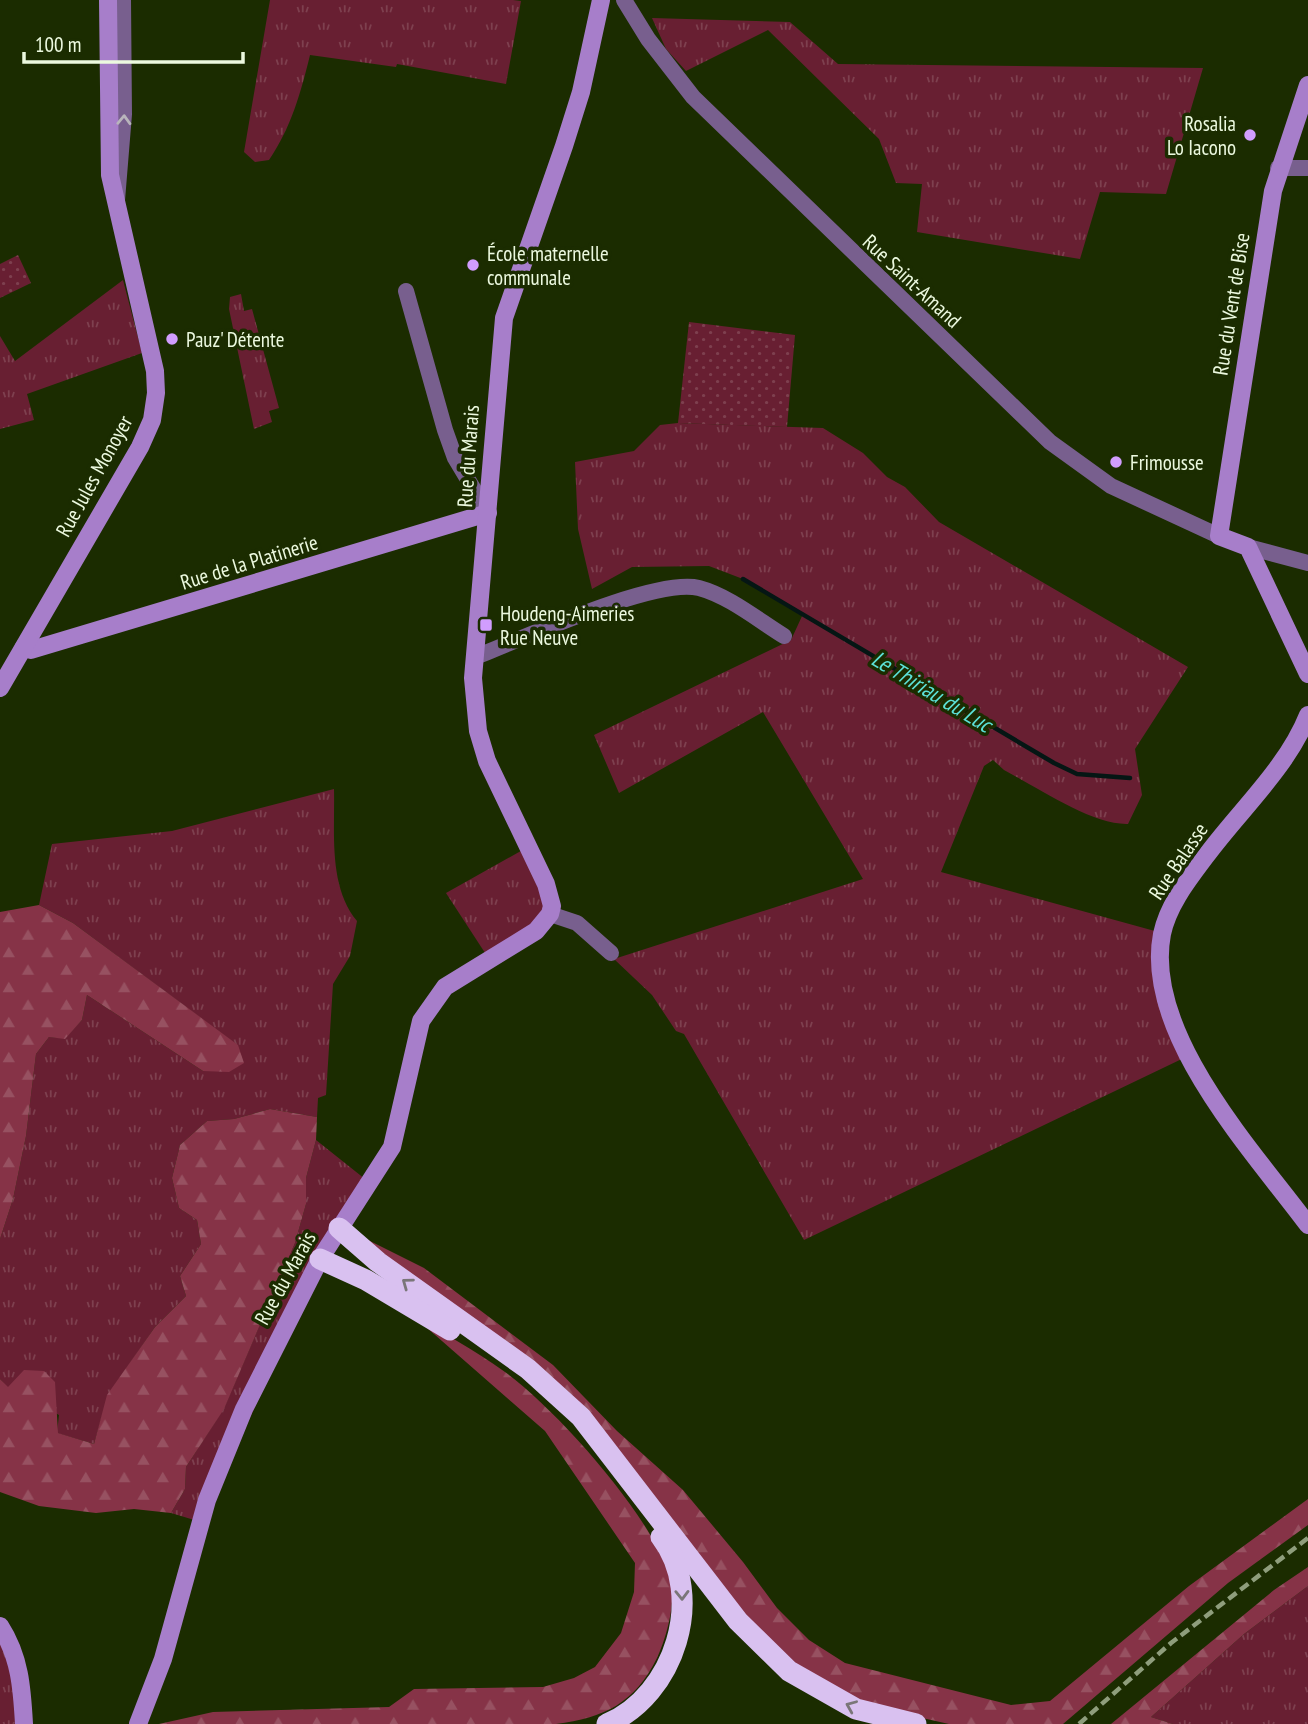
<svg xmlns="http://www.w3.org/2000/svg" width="1308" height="1724" font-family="'PT Sans Narrow',sans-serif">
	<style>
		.grass { fill: url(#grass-tufts) }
		.forest { fill: url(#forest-firs) }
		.garden { fill: url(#garden-dots) }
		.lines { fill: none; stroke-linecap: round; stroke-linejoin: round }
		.stream { stroke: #051614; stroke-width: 4.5 }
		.street { stroke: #785f8e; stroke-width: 16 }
		.secondary { stroke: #a77eca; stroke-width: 18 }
		.highway { stroke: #d9c1f0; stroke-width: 21 }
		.rail { stroke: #8f9e7c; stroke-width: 4.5; stroke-dasharray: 10 5; stroke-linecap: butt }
		.oneway { stroke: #b8b4bb }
		.oneway2 { stroke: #7a7678 }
		.poi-dot { fill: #d19dfe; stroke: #1b2c00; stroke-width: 2.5 }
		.labels { text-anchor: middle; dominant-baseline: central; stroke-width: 7; stroke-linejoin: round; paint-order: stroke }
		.poi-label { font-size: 21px; fill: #ecf9df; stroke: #1b2c00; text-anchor: start }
		.street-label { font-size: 21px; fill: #ecf9df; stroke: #1b2c00 }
		.water-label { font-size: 23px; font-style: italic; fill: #5ce1d7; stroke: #1b2c00 }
	</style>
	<defs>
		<pattern id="grass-tufts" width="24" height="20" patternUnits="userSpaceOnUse" patternTransform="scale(1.75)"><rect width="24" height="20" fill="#681f32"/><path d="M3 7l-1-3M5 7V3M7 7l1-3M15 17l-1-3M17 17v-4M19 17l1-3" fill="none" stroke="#7e404f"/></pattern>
		<pattern id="forest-firs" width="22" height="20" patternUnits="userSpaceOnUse" patternTransform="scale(1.75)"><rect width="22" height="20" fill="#863347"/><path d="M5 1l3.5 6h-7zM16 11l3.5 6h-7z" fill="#975161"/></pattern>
		<pattern id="garden-dots" width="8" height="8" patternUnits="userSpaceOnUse" patternTransform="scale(1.75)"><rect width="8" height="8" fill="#681f32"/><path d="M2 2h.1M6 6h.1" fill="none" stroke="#7e404f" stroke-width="1.8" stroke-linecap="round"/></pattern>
	</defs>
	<rect width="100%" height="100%" fill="#1b2c00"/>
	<!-- grass -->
	<g class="grass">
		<path d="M270,0H513L521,1L506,84L397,64L396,67L310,55C301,92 291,128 269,160L255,162L244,152Z"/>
		<path d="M652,18L790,22L838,64L1203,68L1166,194L1100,192L1080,259L917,232L922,184L896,183L879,139L768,30L686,71L666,49Z"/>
		<path d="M123,280L142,353L27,394L34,420L0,429V336L15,361Z"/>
		<path d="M241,294L244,311L252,309L279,408L269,411L272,422L254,429L229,309L230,297Z"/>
		<path d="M678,423L823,428L863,453L887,477L905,487L939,522L1188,667L1135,749L1142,795L1128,824C1092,825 1038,788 1004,770L993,760L984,766L941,872L1162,933L1160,952L1188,1056L804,1240L684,1034L676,1031L652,995L614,959L863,879L763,712L619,793L594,735L791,640L803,614L743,579L709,566L632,567L592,589L578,529L575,462L634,451L660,425Z"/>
		<path d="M334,789C335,832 328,886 357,921L350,956L333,984L326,1095L318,1098L317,1117L270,1109L234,1119L207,1121L180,1145L172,1178L179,1208L197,1220L201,1244L180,1276L186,1296L155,1327L108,1395L94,1444L57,1433L59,1415L7,1387L0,1379V1239L13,1199L26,1136L36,1054L49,1037L65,1038L82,1020L87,995L203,1071L237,1045L73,923L39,905L52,844L172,831Z"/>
		<path d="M528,847L550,914L489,959L446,893Z"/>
		<path d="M316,1140L370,1183L339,1228L201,1522L171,1513L185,1489L186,1467L224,1408L295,1243L306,1204V1178Z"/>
		<path d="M1308,1586V1724H1173L1151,1717L1244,1634Z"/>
		<path d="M0,1626L24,1724H0Z"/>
	</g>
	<!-- forest -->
	<g class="forest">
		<path d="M39,905L73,923L238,1045L244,1063L229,1072L203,1071L87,995L82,1020L65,1039L49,1037L36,1054L26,1136L13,1199L0,1239V912Z"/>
		<path d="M270,1109L317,1117L316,1140L306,1178V1204L295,1243L224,1409L186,1467L185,1489L171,1513L134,1509L96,1513L39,1506L0,1492V1379L8,1387L24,1370L44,1371L55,1382L58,1433L94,1444L107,1395L155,1327L186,1296L180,1276L201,1244L197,1220L179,1208L172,1178L180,1145L207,1121L234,1119Z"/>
		<path d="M364,1238L424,1268L553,1365L617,1431L683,1490L743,1562L777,1608L809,1640L845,1663L1011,1705L1050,1701L1189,1586L1308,1499V1525L1228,1583L1063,1724H949L900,1713L860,1703L791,1663L754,1629L598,1430L378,1255Z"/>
		<path d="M410,1313C441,1332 475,1350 505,1372C557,1410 650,1514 670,1576C677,1599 667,1637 657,1658C635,1703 604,1718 556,1724H159L213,1712L389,1707L414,1689L543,1687L574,1678L595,1667L621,1633L634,1592L635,1563L545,1431Z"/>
		<path d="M1308,1567V1586L1244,1634L1151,1717L1173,1724H1111L1274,1590Z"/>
	</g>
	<!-- garden -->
	<g class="garden">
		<path d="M18,255L31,283L0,298V264Z"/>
		<path d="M689,322L795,335L787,427L678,423Z"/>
	</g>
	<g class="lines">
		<!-- stream -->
		<path class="stream" d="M743,579L1054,763L1077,774L1130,778"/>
		<!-- street -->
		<g class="street">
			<path d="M624,0L648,39L693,97L1050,442L1111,486L1219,536"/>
			<path d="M1278,168H1308"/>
			<path d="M117,200L124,114L123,0"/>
			<path d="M406,291L445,430L455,458L488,513"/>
			<path d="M1248,547L1308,563"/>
			<path d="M475,657C522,639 656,577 699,588C729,596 758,620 784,636"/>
			<path d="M550,914L577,923L611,953"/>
		</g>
		<!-- secondary -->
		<g class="secondary">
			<path d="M1308,85L1273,191L1219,536L1248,547L1308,674"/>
			<path d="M24,647L31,650L488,513"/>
			<path d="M0,688L140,447L152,420L156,393L155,371L110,175L108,0"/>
			<path d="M1308,715C1287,768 1239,811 1206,856C1188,880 1168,905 1162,934C1143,1033 1253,1151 1308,1225"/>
			<path d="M0,1626C20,1657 22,1688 24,1724"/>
			<path d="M138,1724L163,1659L207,1500L244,1409L320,1259L392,1147L421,1021L445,987L536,931L550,914L552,906L546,884L487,761L478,731L473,678L504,318L564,146L581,92L601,0"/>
		</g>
		<!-- highway -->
		<g class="highway">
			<path d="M339,1228L378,1262L528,1369L581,1417L738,1621L789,1671L856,1709L916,1724"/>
			<path d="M320,1259L366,1280L450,1330"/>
			<path d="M607,1724C675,1695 706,1596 661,1537"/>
		</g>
		<!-- rail -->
		<path class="rail" d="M1079,1724L1171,1643L1308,1538"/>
	</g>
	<!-- one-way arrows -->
	<defs><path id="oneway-chevron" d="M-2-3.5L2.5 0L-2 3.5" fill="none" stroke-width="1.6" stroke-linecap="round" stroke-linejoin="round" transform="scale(1.75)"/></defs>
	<use class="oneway" href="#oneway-chevron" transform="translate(124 120) rotate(-88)"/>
	<g class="oneway2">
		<use href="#oneway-chevron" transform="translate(407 1283) rotate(-144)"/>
		<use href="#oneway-chevron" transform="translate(682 1595) rotate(89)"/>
		<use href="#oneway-chevron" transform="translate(851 1706) rotate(-157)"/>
	</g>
	<!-- markers -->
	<g class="poi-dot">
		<circle cx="1250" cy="135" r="7"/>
		<circle cx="473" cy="265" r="7"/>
		<circle cx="172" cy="339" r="7"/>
		<circle cx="1116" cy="462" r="7"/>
		<rect x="479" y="618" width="14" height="14" rx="3.5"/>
	</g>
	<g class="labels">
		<!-- poi labels -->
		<g class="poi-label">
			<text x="1236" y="123" text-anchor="end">Rosalia<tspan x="1236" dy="24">Lo Iacono</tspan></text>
			<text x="487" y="253">École maternelle<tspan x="487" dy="24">communale</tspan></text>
			<text x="186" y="339">Pauz' Détente</text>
			<text x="1130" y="462">Frimousse</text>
			<text x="500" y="613">Houdeng-Aimeries<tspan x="500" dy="24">Rue Neuve</tspan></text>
		</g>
		<!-- street labels -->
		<g class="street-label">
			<text transform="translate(912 281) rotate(43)">Rue Saint-Amand</text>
			<text transform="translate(1231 304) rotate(-81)">Rue du Vent de Bise</text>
			<text transform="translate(468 456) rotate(-86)">Rue du Marais</text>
			<text transform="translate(94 476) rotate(-61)">Rue Jules Monoyer</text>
			<text transform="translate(249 562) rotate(-17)">Rue de la Platinerie</text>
			<text transform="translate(1178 861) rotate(-56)">Rue Balasse</text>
			<text transform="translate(285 1278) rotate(-61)">Rue du Marais</text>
		</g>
		<!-- water labels -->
		<g class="water-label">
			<text transform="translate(932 691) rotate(31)">Le Thiriau du Luc</text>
		</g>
	</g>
	<!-- scale -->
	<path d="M24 52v10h219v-10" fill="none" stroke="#ecf9df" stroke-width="3.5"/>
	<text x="35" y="52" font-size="21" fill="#ecf9df" stroke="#1b2c00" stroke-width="5" paint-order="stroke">100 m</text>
</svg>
